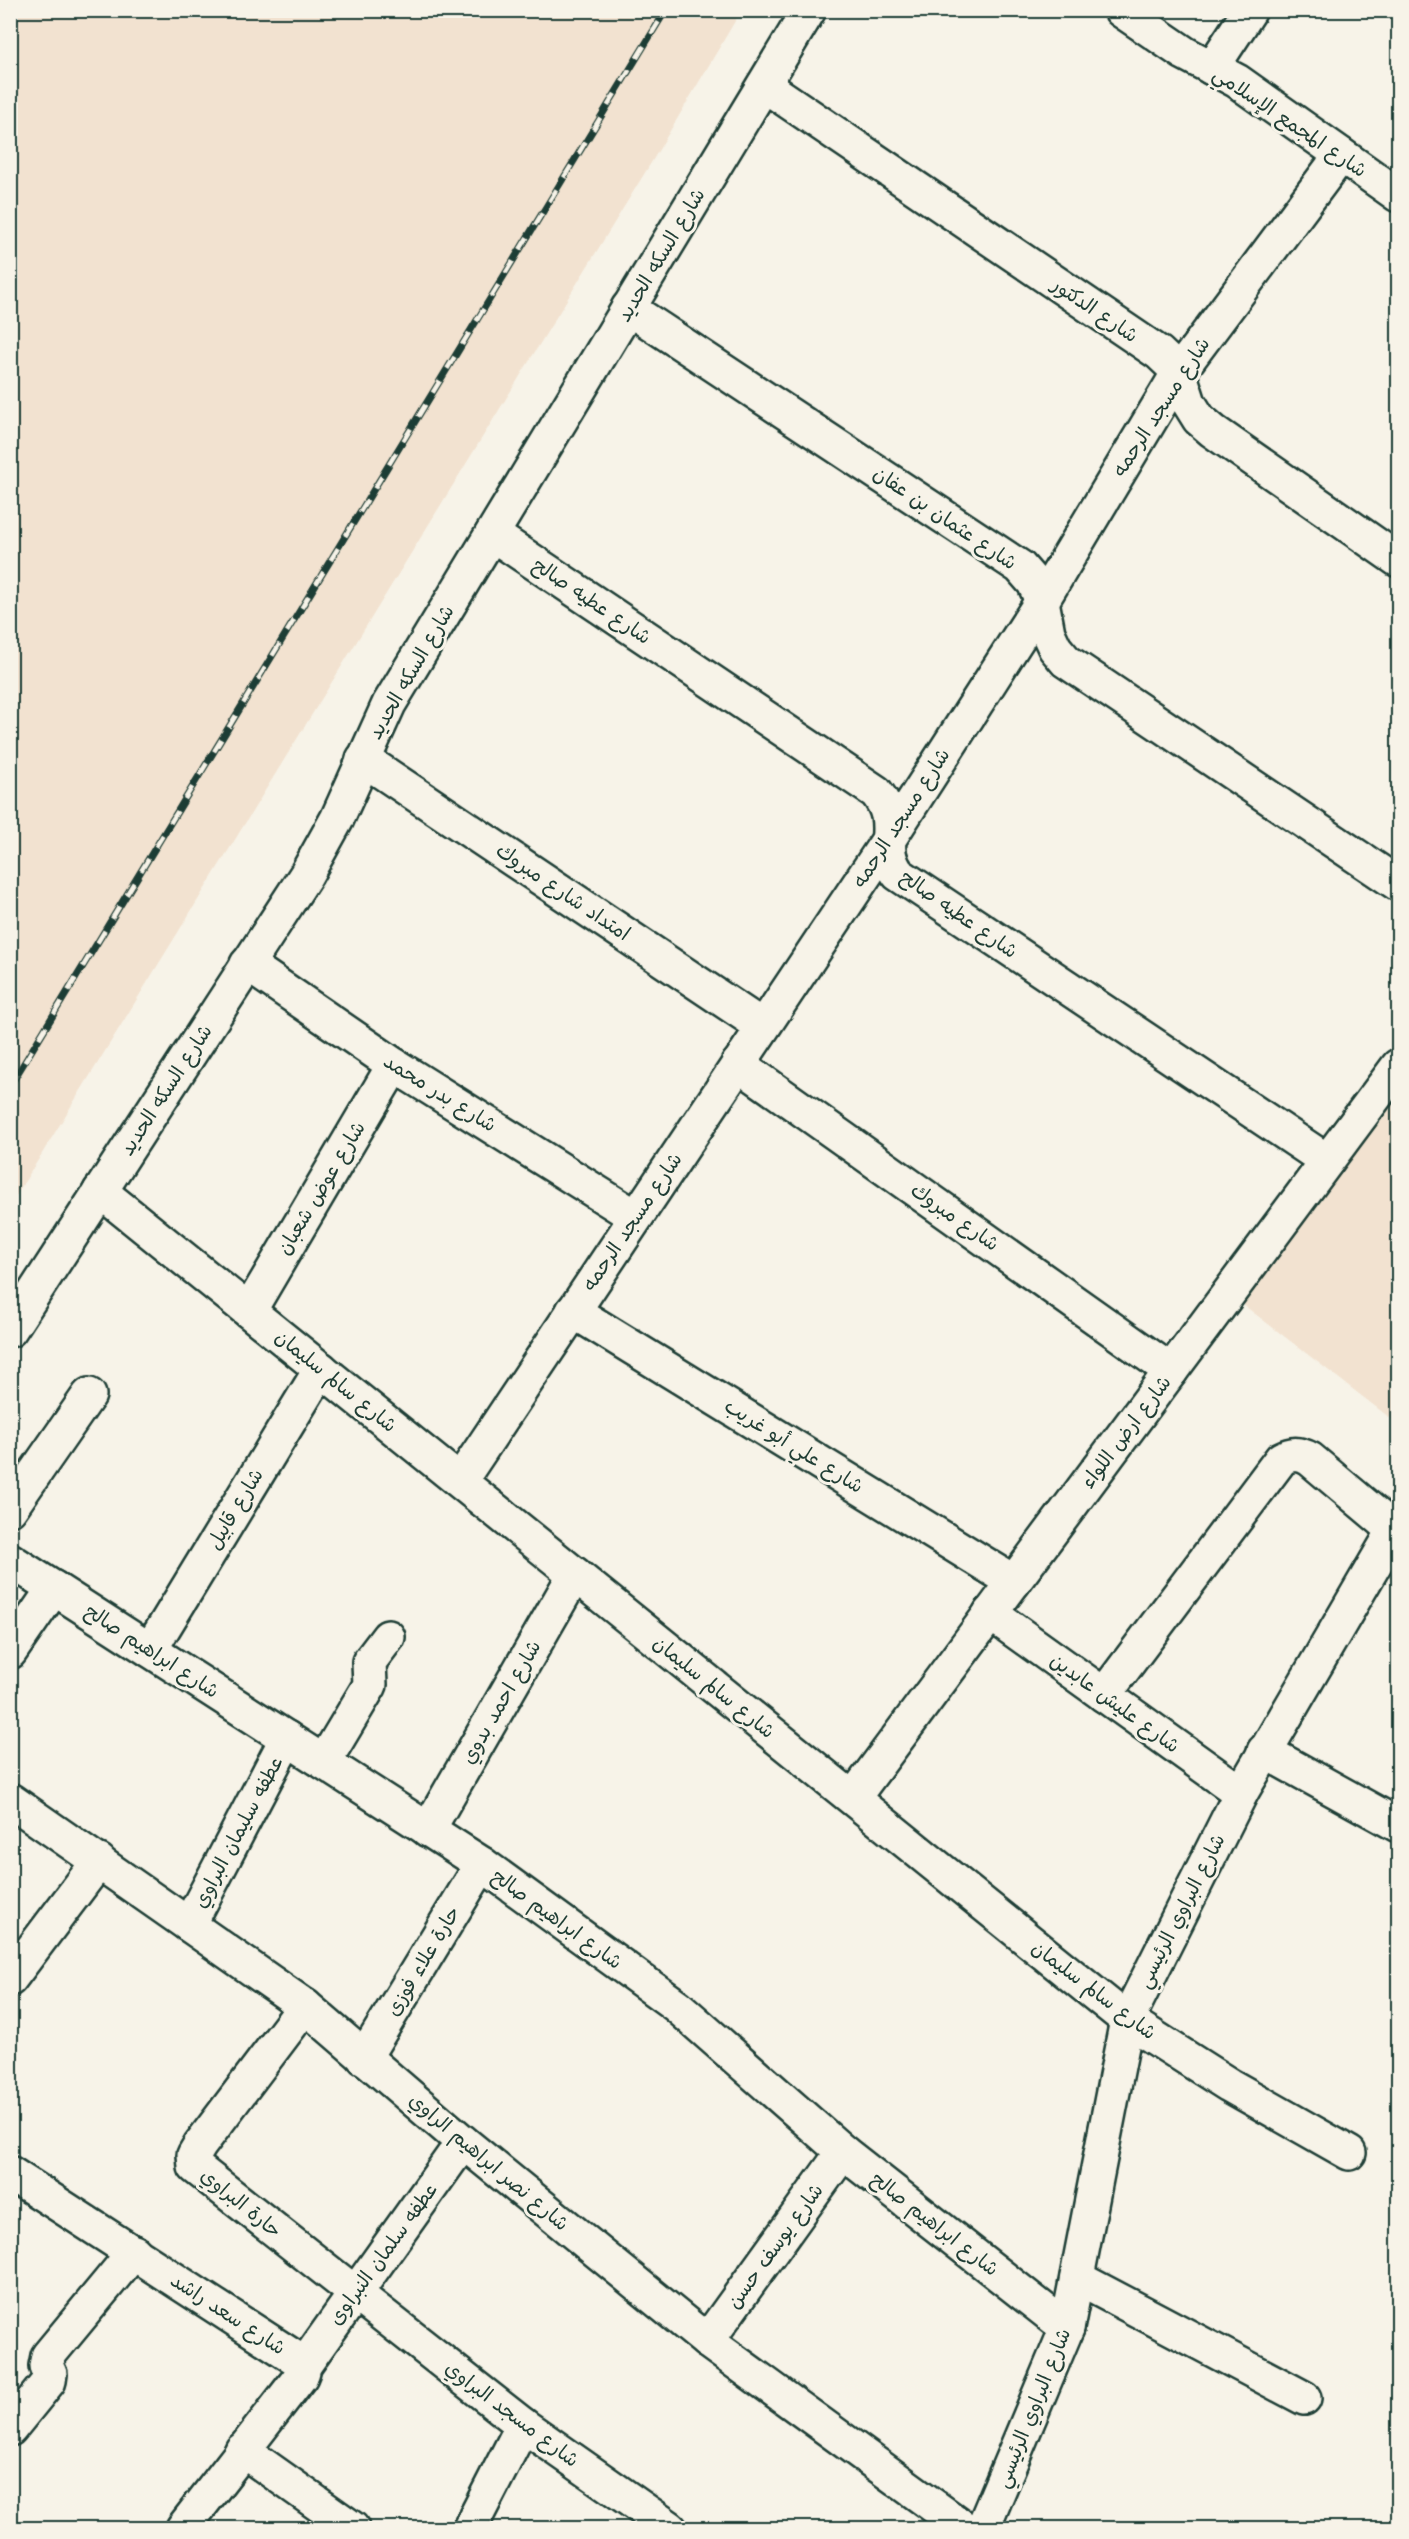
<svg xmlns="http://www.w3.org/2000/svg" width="1409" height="2539" font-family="'Comic Neue','Playpen Sans Arabic',sans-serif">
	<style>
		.built { fill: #f2e2d0 }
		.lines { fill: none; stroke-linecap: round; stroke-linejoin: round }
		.minor-casing { stroke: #1f3d34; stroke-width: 38 }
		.minor { stroke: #f7f3e8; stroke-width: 33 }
		.rail-casing { stroke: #1f3d34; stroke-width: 7 }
		.rail { stroke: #f7f3e8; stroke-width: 4.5; stroke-dasharray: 14; stroke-linecap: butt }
		.labels { text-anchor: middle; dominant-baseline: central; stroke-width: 6; stroke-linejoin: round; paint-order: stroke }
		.street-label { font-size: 20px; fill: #1f3d34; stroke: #f7f3e8 }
	</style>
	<rect width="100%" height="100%" fill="#f7f3e8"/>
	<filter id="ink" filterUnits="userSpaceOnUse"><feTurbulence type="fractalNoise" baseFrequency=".0167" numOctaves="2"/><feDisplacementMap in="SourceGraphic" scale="12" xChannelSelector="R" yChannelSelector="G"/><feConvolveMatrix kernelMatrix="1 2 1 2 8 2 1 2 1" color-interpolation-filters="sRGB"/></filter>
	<g filter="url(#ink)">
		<!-- built -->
		<g class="built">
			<path d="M11,10L741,11L654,158L11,1204Z"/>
			<path d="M1398,1088V1424L1237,1300Z"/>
		</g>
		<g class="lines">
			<!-- minor casing -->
			<g class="minor-casing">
				<g id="minor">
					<path d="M1121,10L1184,53L1237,81L1398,195"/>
					<path d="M1212,68L1250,10"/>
					<path d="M764,85L1159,353L1179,372L1189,403L1199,419L1213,431L1398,560"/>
					<path d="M628,308L1020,567L1034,583L1042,601L1048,633L1055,648L1066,661L1398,884"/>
					<path d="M492,534L876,792C903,826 876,843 898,874L1327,1161"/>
					<path d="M363,759L762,1026"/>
					<path d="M247,964L394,1065L636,1217"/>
					<path d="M738,1064L1171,1371"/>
					<path d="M100,1191L1127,2020L1229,2085L1349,2153"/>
					<path d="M249,1311L394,1065"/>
					<path d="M573,1311L1014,1582"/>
					<path d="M10,1330L306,875L337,819L389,704L809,10"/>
					<path d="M460,1481L889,839L1042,601L1179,372L1341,155"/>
					<path d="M10,1509L89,1395"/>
					<path d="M10,1560L482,1864L677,2006L843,2152L1067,2328"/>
					<path d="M990,1613L1241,1793"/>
					<path d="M150,1650L321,1369"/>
					<path d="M10,1652L54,1588"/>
					<path d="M1104,1695L1281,1459C1292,1453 1299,1453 1310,1459L1398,1533"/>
					<path d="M1264,1751L1398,1825"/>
					<path d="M324,1762L370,1685L369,1662L388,1637"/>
					<path d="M853,1798L1398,1066"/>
					<path d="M10,1800L305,2006L463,2142L707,2341L964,2528"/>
					<path d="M428,1830L575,1574"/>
					<path d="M189,1925L287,1738"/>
					<path d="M10,1979L99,1861"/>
					<path d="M305,2006L200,2145L194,2155L195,2167L523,2425L670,2528"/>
					<path d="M364,2058L482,1864"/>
					<path d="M10,2173L300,2361L303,2371L301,2376L183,2528"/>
					<path d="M1077,2278L1304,2398"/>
					<path d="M707,2341L843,2152"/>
					<path d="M303,2367L463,2142"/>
					<path d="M10,2429L49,2381L50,2374L46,2366L48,2356L134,2252"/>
					<path d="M242,2450L352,2528"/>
					<path d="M470,2528L523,2425"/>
					<path d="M983,2528L1067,2328L1127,2020L1241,1793L1394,1531"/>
				</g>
			</g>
			<!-- minor -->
			<use href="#minor" class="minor"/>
			<!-- rail casing -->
			<g class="rail-casing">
				<path id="rail" d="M10,1086L666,10"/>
			</g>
			<!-- rail -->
			<use href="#rail" class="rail"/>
		</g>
	</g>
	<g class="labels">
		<!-- street labels -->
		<g class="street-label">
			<text transform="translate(1290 122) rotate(34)">شارع المجمع الإسلامي</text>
			<text transform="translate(661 255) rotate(-59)">شارع السكه الحديد</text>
			<text transform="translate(1095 310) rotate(34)">شارع الدكتور</text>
			<text transform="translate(1161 407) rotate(-57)">شارع مسجد الرحمه</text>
			<text transform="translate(945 518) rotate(34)">شارع عثمان بن عفان</text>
			<text transform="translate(592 601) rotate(34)">شارع عطيه صالح</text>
			<text transform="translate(411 672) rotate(-60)">شارع السكه الحديد</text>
			<text transform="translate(901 818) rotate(-57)">شارع مسجد الرحمه</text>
			<text transform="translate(563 892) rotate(34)">امتداد شارع مبروك</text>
			<text transform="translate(959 914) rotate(35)">شارع عطيه صالح</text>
			<text transform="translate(166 1090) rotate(-57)">شارع السكه الحديد</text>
			<text transform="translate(440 1093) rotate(32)">شارع بدر محمد</text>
			<text transform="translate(321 1188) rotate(-59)">شارع عوض شعبان</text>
			<text transform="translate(955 1217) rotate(35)">شارع مبروك</text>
			<text transform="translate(632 1222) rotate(-56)">شارع مسجد الرحمه</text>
			<text transform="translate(336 1381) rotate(39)">شارع سالم سليمان</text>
			<text transform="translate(1126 1432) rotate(-53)">شارع ارض اللواء</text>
			<text transform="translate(794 1446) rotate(32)">شارع علي أبو غريب</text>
			<text transform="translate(235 1509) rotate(-59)">شارع قابيل</text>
			<text transform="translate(152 1651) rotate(33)">شارع ابراهيم صالح</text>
			<text transform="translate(714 1687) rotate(39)">شارع سالم سليمان</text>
			<text transform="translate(501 1702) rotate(-60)">شارع احمد بدوي</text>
			<text transform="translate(1115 1703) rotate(36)">شارع عليش عابدين</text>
			<text transform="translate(238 1832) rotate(-62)">عطفه سليمان البراوي</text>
			<text transform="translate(1181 1911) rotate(-63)">شارع البراوي الرئيسي</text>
			<text transform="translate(557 1919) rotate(36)">شارع ابراهيم صالح</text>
			<text transform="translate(423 1961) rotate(-59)">حارة علاء فوزى</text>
			<text transform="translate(1094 1990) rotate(37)">شارع سالم سليمان</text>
			<text transform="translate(489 2162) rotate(40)">شارع نصر ابراهيم الراوي</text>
			<text transform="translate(241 2203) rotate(39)">حارة البراوي</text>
			<text transform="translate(935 2224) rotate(38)">شارع ابراهيم صالح</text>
			<text transform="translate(775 2246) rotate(-54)">شارع يوسف حسن</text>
			<text transform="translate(383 2254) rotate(-54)">عطفه سلمان النبراوى</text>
			<text transform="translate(228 2314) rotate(33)">شارع سعد راشد</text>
			<text transform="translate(1033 2408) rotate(-68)">شارع البراوي الرئيسي</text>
			<text transform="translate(512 2414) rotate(37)">شارع مسجد البراوي</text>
		</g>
	</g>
	<!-- margin -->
	<rect width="1409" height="2539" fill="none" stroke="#f7f3e8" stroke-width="36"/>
	<rect x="18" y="18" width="1373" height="2503" fill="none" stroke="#1f3d34" stroke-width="2" filter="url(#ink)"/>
</svg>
